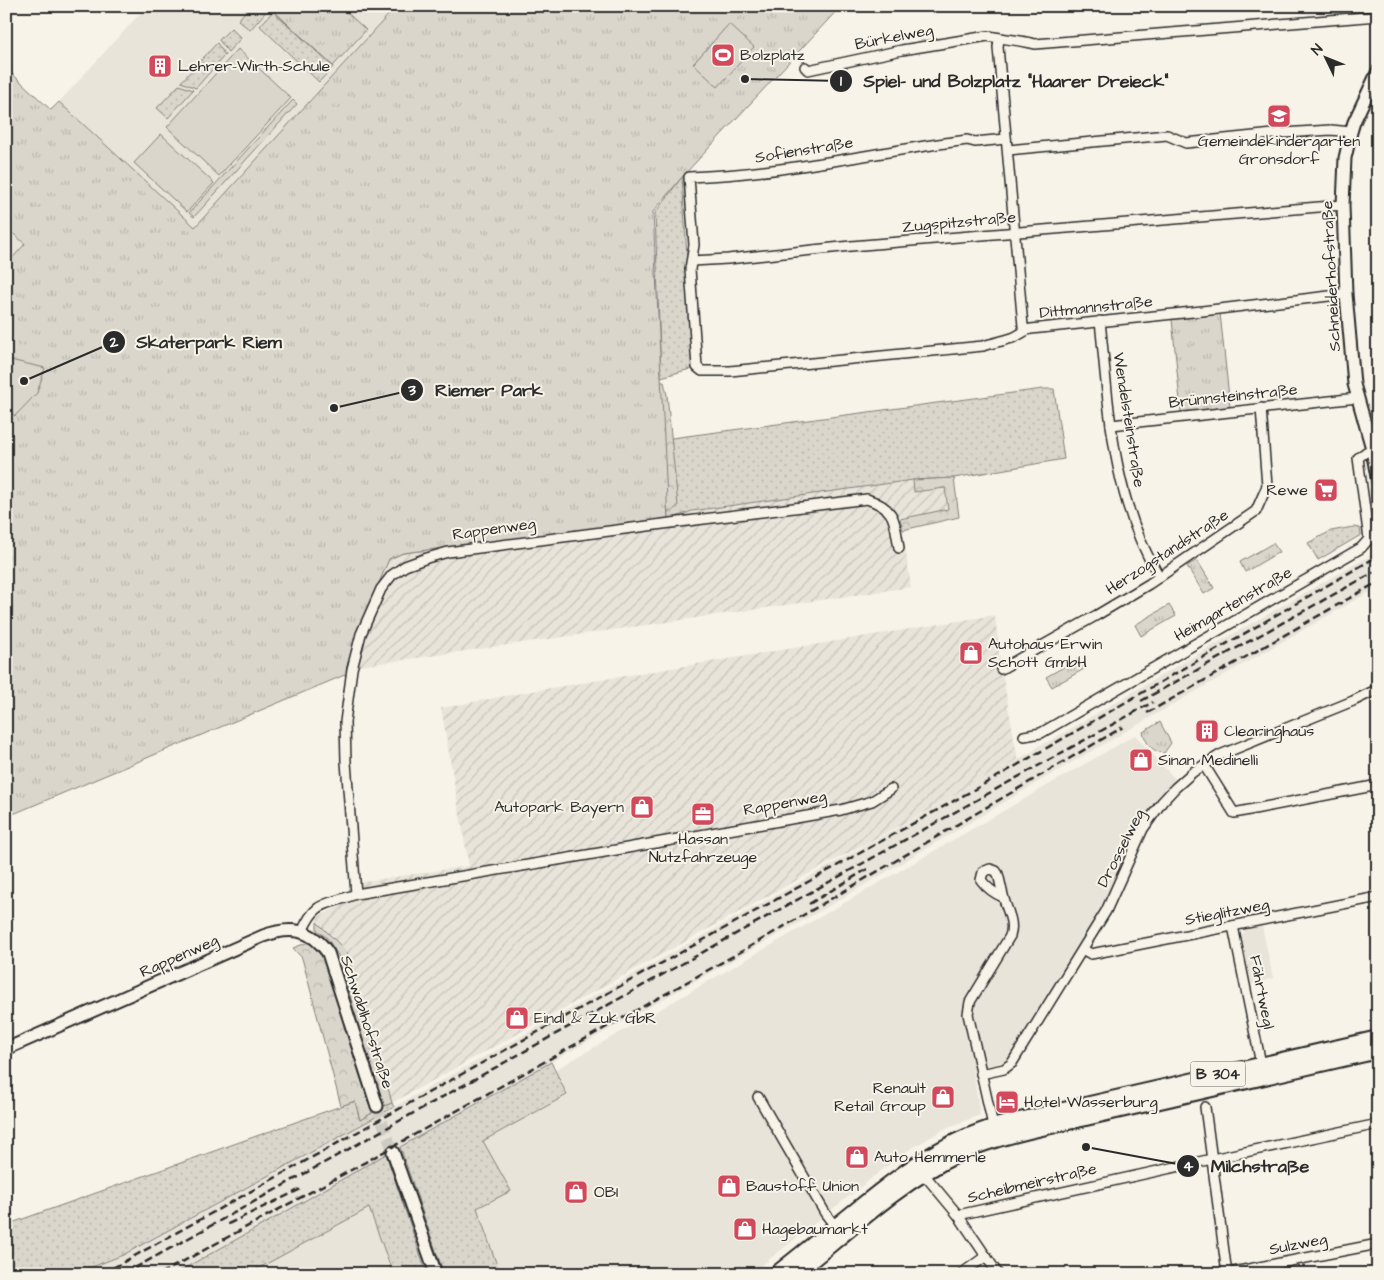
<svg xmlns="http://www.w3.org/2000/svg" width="1384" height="1280" font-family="'Architects Daughter',sans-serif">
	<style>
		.built { fill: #e8e4da }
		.industrial { fill: url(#industrial-furrows) }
		.grass { fill: url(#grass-dots); stroke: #82807c }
		.forest { fill: url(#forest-crowns); stroke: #82807c }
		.park { fill: url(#park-tufts); stroke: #82807c }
		.pitch { fill: #dad6cc; stroke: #82807c }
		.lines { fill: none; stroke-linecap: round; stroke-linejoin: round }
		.tertiary-tunnel { stroke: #cecbc2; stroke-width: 11; stroke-dasharray: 11 5.5; stroke-linecap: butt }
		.minor-casing { stroke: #2b2b2b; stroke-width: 12 }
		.tertiary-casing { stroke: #2b2b2b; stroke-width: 15 }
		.primary-casing { stroke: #2b2b2b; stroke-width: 18 }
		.minor { stroke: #f7f3e8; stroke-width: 9 }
		.tertiary { stroke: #f7f3e8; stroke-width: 11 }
		.primary { stroke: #f7f3e8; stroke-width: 14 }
		.rail { stroke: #2b2b2b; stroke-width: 2.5; stroke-dasharray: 8 4; stroke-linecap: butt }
		.labels { text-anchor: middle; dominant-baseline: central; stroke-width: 4; stroke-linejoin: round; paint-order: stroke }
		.shield { fill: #f7f3e8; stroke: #686764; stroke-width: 1 }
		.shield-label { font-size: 15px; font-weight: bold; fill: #2b2b2b }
		.street-label { font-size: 16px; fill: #2b2b2b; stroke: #f7f3e8 }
		.poi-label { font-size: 16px; fill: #2b2b2b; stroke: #f7f3e8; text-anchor: start }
		.leader { fill: none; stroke: #2b2b2b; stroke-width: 2 }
		.callout-dot { fill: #2b2b2b; stroke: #f7f3e8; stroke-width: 2 }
		.mark-label { font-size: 15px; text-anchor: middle; font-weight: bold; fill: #fff }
		.callout-label { font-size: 18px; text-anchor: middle; font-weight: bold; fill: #2b2b2b; stroke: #f7f3e8; stroke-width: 4; stroke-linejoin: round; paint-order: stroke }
	</style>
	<defs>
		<pattern id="industrial-furrows" width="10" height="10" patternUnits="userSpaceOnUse" patternTransform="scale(1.25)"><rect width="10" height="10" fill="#e8e4da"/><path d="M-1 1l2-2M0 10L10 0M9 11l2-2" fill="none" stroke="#c7c4bb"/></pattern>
		<pattern id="grass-dots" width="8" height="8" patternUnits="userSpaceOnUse" patternTransform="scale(1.25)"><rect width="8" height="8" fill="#dad6cc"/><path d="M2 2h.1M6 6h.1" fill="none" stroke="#bbb8af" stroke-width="1.8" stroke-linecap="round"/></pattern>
		<pattern id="forest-crowns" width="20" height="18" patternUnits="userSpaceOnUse" patternTransform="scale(1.25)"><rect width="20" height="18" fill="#dad6cc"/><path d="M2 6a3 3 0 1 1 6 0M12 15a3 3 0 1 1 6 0" fill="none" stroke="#bbb8af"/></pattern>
		<pattern id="park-tufts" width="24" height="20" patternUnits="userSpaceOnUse" patternTransform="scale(1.25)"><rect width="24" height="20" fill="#dad6cc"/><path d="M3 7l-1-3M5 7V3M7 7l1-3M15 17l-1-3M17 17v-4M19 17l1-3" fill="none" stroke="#bbb8af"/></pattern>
	</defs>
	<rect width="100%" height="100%" fill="#f7f3e8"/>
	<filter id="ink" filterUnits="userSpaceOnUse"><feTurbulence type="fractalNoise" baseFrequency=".02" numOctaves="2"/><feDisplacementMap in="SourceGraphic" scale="10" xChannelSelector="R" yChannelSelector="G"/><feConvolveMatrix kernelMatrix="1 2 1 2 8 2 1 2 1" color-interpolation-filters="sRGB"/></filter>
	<g filter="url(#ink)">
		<!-- built -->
		<g class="built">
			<path d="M147,6H385L391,12L195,227L59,102Z"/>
			<path d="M6,227L25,244L6,265Z"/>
			<path d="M1378,551V587L1062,768L829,906L375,1161L266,1223L174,1274H74L123,1255L408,1099L946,801L963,789L1034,751L1038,746L1053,739L1182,663Z"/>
			<path d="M1135,735L1176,780L1154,801L1137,831L1115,880L1090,927L1010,1057L1004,1062L973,1070L980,1115L946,1128L902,1154L751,1274H500L477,1208L511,1191L483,1141L567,1096L555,1070Z"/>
			<path d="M1262,926L1273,978L1252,984L1241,936L1245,930Z"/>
			<path d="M369,1208L393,1274H248Z"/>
		</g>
		<!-- industrial -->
		<g class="industrial">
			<path d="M913,480L914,492L945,488L948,510L901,520L911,587L360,666H349L358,633L389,559L403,553L668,520L692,511Z"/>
			<path d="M995,615L1000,661L1018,760L963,789L946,801L788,885L392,1103L376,1042L368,1027L347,952L317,922L318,917L355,898L362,897L361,882L469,866L441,708L527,692Z"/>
		</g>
		<!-- grass -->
		<g class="grass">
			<path d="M250,6H271L250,30L238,20Z"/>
			<path d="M273,11L333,67L319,82L260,26Z"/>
			<path d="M231,28L241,38L228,52L219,40Z"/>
			<path d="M217,43L225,55L196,88L181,82Z"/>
			<path d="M179,85L193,90L168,118L157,108Z"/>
			<path d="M682,177L694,368L661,377L655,213Z"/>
			<path d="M1043,389H1054L1064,459L954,478L913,480L692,511L668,520L664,439Z"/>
			<path d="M1353,527L1360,528L1361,535L1318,560L1308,543L1331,531Z"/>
			<path d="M551,1062L567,1095L483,1141L511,1191L477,1208L500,1274H444L400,1147Z"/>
			<path d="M355,1101L360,1120L384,1106L392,1103L394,1107L123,1255L74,1274H6V1225Z"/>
			<path d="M386,1154L427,1274H393L369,1208L248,1274H174L266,1223Z"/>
		</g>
		<!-- forest -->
		<g class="forest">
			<path d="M657,382H664L667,395L678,506L671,512H664L668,520L403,553L389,559Z"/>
			<path d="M954,478L959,517L903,530L900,519L948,509L945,488L914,492L913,480Z"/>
			<path d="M317,922L347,952L368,1027L376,1042L392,1103L384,1106L360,1031L339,957L327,938L317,930Z"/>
			<path d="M309,942L319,951L326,962L346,1032L372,1113L360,1120L355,1101L341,1106L302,958L293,948Z"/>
		</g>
		<!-- park -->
		<g class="park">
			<path d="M279,6H340L366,30L333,66L274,11Z"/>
			<path d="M386,6H841L682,177L653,212L668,520L403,553L389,559L358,633L347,674L6,817V265L25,244L6,227V68L51,110L59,102L195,227L391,12Z"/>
			<path d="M1220,313L1230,407L1181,412L1172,319Z"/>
			<path d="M1273,543L1279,552L1245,572L1240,562Z"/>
			<path d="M1197,560L1214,588L1204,594L1187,566Z"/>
			<path d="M1169,605L1176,616L1141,636L1135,625Z"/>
			<path d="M1078,659L1084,669L1052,687L1046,677Z"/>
			<path d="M1160,722L1171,743L1164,753C1152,752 1146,743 1143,732Z"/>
		</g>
		<!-- pitch -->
		<g class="pitch">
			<path d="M729,24L754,47L718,87L693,64Z"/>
			<path d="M238,49L291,98L219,176L167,127Z"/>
			<path d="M293,100L297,104L194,217L189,213Z"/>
			<path d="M161,134L214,183L187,212L134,163Z"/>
			<path d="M6,359L45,368L37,393L15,416L6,408Z"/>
		</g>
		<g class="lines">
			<!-- tertiary-tunnel -->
			<path class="tertiary-tunnel" d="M377,1106L393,1152"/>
			<!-- minor casing -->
			<g class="minor-casing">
				<g id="minor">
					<path d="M999,39L998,47L1023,326L1026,330"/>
					<path d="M805,67L808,70L902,50L988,36C1004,39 1019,40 1035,44L1378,16"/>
					<path d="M1006,139L975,142L967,140C874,152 783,174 689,177L694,245L690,269L697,367L702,371H730L983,346C992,343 1003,341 1012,338C1019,336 1024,330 1031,329L1202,311L1346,294"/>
					<path d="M1008,150L1167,135L1186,143L1283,133L1331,130L1351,132"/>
					<path d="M692,261L728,259L851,246L1343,205"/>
					<path d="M1100,321C1109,407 1112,500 1159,576"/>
					<path d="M1111,425L1357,398"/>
					<path d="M1001,669L1097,615L1149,584L1256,511L1267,486L1261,408"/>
					<path d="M1024,736L1041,733L1361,548L1369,539L1358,458L1366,452L1371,450"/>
					<path d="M1204,765L1234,813L1378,785"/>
					<path d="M356,894L346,762L345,722L352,669L361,634L381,589L392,575L405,566L427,558L448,552L663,524L867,499C897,509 894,521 899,548"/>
					<path d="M1233,926L1261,1064"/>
					<path d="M302,932C316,899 326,906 356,894L599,853L841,810L872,801L891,789"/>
					<path d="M1084,950L1091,954L1378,897"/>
					<path d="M981,1074L1004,1069L1012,1063L1106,911L1143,829L1162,802L1175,788L1193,772L1220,755L1353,701L1378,689"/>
					<path d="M758,1097L825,1213L838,1230"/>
					<path d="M1205,1107L1227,1274"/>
					<path d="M994,1130L968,1014L970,1002L1010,936C1015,921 1006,910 1003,895C1001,888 1000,881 998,874L996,871L990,869L983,872L981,880C987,888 993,893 1003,897"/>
					<path d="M923,1173L958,1215L998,1274"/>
					<path d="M958,1215L1212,1159L1378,1124"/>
					<path d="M961,1274L986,1256"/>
					<path d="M1223,1274L1378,1244"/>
				</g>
			</g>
			<!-- tertiary casing -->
			<g class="tertiary-casing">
				<g id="tertiary">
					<path d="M1378,71L1354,122L1351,132L1345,158L1343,205L1346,294L1354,384L1371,445L1378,482"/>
					<path d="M6,1049L263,936C290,926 311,928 328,953L377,1106"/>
					<path d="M393,1152L436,1274"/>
				</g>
			</g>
			<!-- primary casing -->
			<g class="primary-casing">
				<g id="primary">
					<path d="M776,1274C801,1254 826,1234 851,1214C903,1172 944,1138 1011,1122L1378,1038"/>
					<path d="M795,1274C848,1232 898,1183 959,1154C981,1143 1005,1137 1029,1131L1378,1051"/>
				</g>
			</g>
			<!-- minor -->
			<use href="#minor" class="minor"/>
			<!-- tertiary -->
			<use href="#tertiary" class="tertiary"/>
			<!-- primary -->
			<use href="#primary" class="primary"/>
			<!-- rail -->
			<g class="rail">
				<path d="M1141,701L1378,570"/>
				<path d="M1147,713L1378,582"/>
				<path d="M809,904L869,868"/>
				<path d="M228,1224L301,1189"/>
				<path d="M102,1274L995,778L1378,556"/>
				<path d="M124,1274L1153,702"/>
				<path d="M160,1274L353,1169L744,950L1123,727"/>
			</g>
		</g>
	</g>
	<!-- icons -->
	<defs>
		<g id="stadium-square" transform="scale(1.25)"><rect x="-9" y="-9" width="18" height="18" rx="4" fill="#d1495b" stroke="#f7f3e8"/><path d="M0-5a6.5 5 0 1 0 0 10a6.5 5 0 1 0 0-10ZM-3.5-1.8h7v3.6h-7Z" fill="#fff"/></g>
		<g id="building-square" transform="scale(1.25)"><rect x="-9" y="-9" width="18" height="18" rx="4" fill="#d1495b" stroke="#f7f3e8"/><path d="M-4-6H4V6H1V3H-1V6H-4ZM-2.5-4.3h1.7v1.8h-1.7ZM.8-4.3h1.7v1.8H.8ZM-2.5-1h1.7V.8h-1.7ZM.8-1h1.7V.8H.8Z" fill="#fff"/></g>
		<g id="school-square" transform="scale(1.25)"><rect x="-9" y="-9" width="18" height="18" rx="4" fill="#d1495b" stroke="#f7f3e8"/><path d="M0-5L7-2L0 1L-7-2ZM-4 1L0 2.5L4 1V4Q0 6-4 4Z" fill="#fff"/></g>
		<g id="supermarket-square" transform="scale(1.25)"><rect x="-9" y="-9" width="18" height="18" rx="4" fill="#d1495b" stroke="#f7f3e8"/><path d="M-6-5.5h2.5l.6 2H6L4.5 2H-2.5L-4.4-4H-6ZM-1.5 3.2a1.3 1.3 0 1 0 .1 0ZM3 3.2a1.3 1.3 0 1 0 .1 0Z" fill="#fff"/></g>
		<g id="shop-square" transform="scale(1.25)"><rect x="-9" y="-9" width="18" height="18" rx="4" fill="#d1495b" stroke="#f7f3e8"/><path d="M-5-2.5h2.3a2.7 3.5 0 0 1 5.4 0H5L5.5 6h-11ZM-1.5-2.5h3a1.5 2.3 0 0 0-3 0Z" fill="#fff"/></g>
		<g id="office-square" transform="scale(1.25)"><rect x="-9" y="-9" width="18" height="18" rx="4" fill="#d1495b" stroke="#f7f3e8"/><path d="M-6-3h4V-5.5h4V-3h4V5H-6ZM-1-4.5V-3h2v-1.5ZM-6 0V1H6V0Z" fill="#fff"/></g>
		<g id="hotel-square" transform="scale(1.25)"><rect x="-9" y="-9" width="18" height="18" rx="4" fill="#d1495b" stroke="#f7f3e8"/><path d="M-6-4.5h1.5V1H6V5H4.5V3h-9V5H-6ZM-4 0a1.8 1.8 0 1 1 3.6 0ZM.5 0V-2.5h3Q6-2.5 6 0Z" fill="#fff"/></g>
	</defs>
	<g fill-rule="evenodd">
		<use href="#stadium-square" x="723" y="55"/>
		<use href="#building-square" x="160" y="66"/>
		<use href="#school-square" x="1279" y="116"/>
		<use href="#supermarket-square" x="1326" y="490"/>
		<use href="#shop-square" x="971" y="653"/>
		<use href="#building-square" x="1207" y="731"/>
		<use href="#shop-square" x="1141" y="760"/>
		<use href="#shop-square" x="642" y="807"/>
		<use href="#office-square" x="703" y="814"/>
		<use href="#shop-square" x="517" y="1018"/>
		<use href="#shop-square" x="943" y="1097"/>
		<use href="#hotel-square" x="1007" y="1102"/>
		<use href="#shop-square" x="857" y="1157"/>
		<use href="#shop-square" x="729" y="1186"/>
		<use href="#shop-square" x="576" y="1192"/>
		<use href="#shop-square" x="745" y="1229"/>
	</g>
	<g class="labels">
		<!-- shield labels -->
		<rect class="shield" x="1190.5" y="1061.5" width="55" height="25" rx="4"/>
		<g class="shield-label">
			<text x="1218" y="1074">B 304</text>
		</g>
		<!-- street labels -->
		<g class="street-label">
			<text transform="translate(894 37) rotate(-11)">Bürkelweg</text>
			<text transform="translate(804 150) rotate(-9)">Sofienstraße</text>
			<text transform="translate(959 222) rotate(-5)">Zugspitzstraße</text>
			<text transform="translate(1331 276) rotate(-93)">Schneiderhofstraße</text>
			<text transform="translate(1096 307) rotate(-6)">Dittmannstraße</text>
			<text transform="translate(1233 396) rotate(-6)">Brünnsteinstraße</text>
			<text transform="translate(1129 420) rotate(81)">Wendelsteinstraße</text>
			<text transform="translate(494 529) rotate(-8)">Rappenweg</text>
			<text transform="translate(1167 552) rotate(-33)">Herzogstandstraße</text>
			<text transform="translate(1233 604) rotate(-30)">Heimgartenstraße</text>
			<text transform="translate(785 803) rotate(-10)">Rappenweg</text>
			<text transform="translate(1121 848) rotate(-63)">Drosselweg</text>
			<text transform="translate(1227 912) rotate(-11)">Stieglitzweg</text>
			<text transform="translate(179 956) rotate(-24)">Rappenweg</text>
			<text transform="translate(1262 992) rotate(79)">Fährtwegl</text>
			<text transform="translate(367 1022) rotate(72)">Schwablhofstraße</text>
			<text transform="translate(1032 1183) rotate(-13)">Scheibmeirstraße</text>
			<text transform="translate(1298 1244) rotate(-11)">Sulzweg</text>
		</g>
		<!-- poi labels -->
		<g class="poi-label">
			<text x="740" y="55">Bolzplatz</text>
			<text x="178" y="66">Lehrer-Wirth-Schule</text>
			<text x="1279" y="141" text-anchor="middle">Gemeindekindergarten<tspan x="1279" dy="18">Gronsdorf</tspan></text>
			<text x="1308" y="490" text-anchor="end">Rewe</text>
			<text x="988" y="644">Autohaus Erwin<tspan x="988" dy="18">Schott GmbH</tspan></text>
			<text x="1224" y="731">Clearinghaus</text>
			<text x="1158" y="760">Sinan Medinelli</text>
			<text x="624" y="807" text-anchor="end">Autopark Bayern</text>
			<text x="703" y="839" text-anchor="middle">Hassan<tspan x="703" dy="18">Nutzfahrzeuge</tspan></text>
			<text x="534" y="1018">Eindl &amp; Zuk GbR</text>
			<text x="926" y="1088" text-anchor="end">Renault<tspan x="926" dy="18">Retail Group</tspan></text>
			<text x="1024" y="1102">Hotel Wasserburg</text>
			<text x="874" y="1157">Auto Hemmerle</text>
			<text x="746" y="1186">Baustoff Union</text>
			<text x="594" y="1192">OBI</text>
			<text x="762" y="1229">Hagebaumarkt</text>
		</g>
	</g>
	<!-- callouts -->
	<path class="leader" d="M745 79L841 81M24 381L114 342M334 408L412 390M1086 1147L1188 1166"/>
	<g class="callout-dot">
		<circle cx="745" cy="79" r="5"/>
		<circle cx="24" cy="381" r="5"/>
		<circle cx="334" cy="408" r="5"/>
		<circle cx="1086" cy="1147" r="5"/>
		<circle cx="841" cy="81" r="12"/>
		<circle cx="114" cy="342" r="12"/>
		<circle cx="412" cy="390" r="12"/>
		<circle cx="1188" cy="1166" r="12"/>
	</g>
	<g class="mark-label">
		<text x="841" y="86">1</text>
		<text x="114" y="347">2</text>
		<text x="412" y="395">3</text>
		<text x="1188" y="1171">4</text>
	</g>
	<g class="callout-label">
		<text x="1016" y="87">Spiel- und Bolzplatz "Haarer Dreieck"</text>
		<text x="209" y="348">Skaterpark Riem</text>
		<text x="489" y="396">Riemer Park</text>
		<text x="1260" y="1172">Milchstraße</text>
	</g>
	<!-- margin -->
	<rect width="1384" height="1280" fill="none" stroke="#f7f3e8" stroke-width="25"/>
	<rect x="12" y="12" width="1359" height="1255" fill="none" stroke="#2b2b2b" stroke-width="2" filter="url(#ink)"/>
	<!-- north arrow -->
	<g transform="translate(1326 58) rotate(313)" stroke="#f7f3e8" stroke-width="4" paint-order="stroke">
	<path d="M0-4L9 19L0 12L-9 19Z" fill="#2b2b2b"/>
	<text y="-8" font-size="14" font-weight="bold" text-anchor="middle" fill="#2b2b2b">N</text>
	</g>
</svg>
